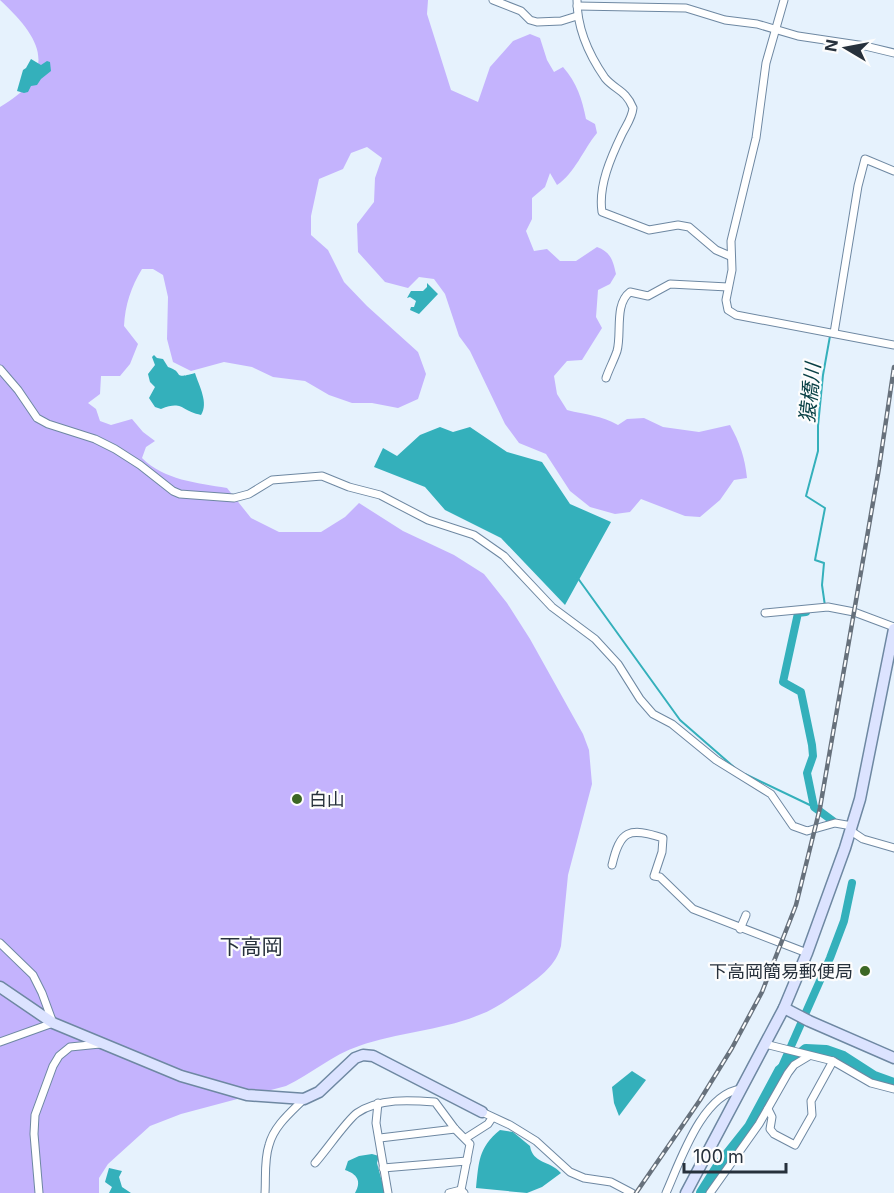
<svg xmlns="http://www.w3.org/2000/svg" width="894" height="1193" font-family="Inter,'Noto Sans JP',sans-serif">
	<style>
		.forest { fill: #c4b3fd }
		.water { fill: #34b0bb }
		.lines { fill: none; stroke-linecap: round; stroke-linejoin: round }
		.stream { stroke: #34b0bb; stroke-width: 2 }
		.canal { stroke: #34b0bb; stroke-width: 8 }
		.river { stroke: #34b0bb; stroke-width: 12 }
		.street-casing { stroke: #6e88a2; stroke-width: 9 }
		.secondary-casing { stroke: #6e88a2; stroke-width: 13 }
		.street { stroke: #fff; stroke-width: 7 }
		.secondary { stroke: #dce3ff; stroke-width: 10 }
		.rail-casing { stroke: #67717c; stroke-width: 4.5 }
		.rail { stroke: #fdfdfd; stroke-width: 2; stroke-dasharray: 7; stroke-linecap: butt }
		.poi-dot { fill: #3c6724; stroke: #fdfdfd; stroke-width: 2 }
		.labels { text-anchor: middle; dominant-baseline: central; stroke-width: 4.5; stroke-linejoin: round; paint-order: stroke }
		.poi-label { font-size: 18px; fill: #27313c; stroke: #fdfdfd; text-anchor: start }
		.water-label { font-size: 20px; font-style: italic; fill: #073f44; stroke: #fdfdfd }
		.quarter-label { font-size: 21px; fill: #27313c; stroke: #fdfdfd }
	</style>
	<rect width="100%" height="100%" fill="#e6f2fd"/>
	<!-- forest -->
	<path class="forest" d="M0,0H428L427,14L451,90L478,102L490,67L513,41L530,34L540,38L547,60L554,72L563,67C577,83 582,99 586,119L595,124L597,133C583,150 575,173 557,185L550,173L545,187L532,198V219L526,231L534,251L547,249L560,261H576L597,247C611,252 613,261 616,274L610,284L598,290L596,317L602,328L582,360L567,361L554,376L557,394L567,410C586,415 601,415 618,425L627,419L644,418L663,427L699,432L730,425C740,443 745,458 747,478L734,480L720,500L700,517L685,516L641,499L630,512L615,514L590,507L570,491L546,454L519,443L505,424L470,351L459,336L445,294L434,279L419,277L408,288L385,282L358,252L357,224L374,202L375,178L382,158L367,147L351,153L343,169L319,179L311,216V235L328,250L344,282L367,306L418,352L426,374L418,399L398,408L372,403H352L329,395L305,381L273,377L252,367L224,362L191,371L173,362L167,339L168,297L163,275L153,269H142C131,287 125,305 124,326L138,344L130,364L120,376H101L100,394L88,403L96,409L100,421L111,425L132,419L143,432L155,441L146,447L142,458C164,480 197,483 227,488L251,518L279,532H321L345,517L359,503L403,531L454,555L484,574L507,603L530,639L583,734L589,750L592,784L568,875L561,946C556,965 541,976 526,987C511,997 496,1009 479,1015C440,1031 398,1032 359,1046C332,1055 311,1074 286,1086L181,1114L150,1126L108,1164L99,1178V1193H0V107C59,72 43,40 0,0Z"/>
	<!-- water -->
	<g class="water">
		<path d="M31,59L41,65L47,61L50,62L51,71L41,79L37,85L31,86L28,92L24,93L17,91L23,70L26,68Z"/>
		<path d="M427,283L438,294L419,314L410,310L411,307H414L416,301L410,297L407,298L411,291H423L427,287Z"/>
		<path d="M154,355L157,358L163,359L168,367C185,372 171,380 195,373C199,386 209,403 201,415C181,411 183,400 161,409L155,407L149,398L155,387L150,382L148,374L155,365L152,357Z"/>
		<path d="M440,427L453,432L470,427L507,452L542,462L570,504L611,522L565,605L501,538L445,510L425,487L374,467L383,448L397,456L420,435Z"/>
		<path d="M632,1071L646,1080L619,1116L614,1103L612,1087Z"/>
		<path d="M500,1130L513,1132L530,1146C533,1164 549,1160 561,1173L542,1187L527,1193L476,1188C479,1162 478,1148 500,1130Z"/>
		<path d="M372,1154L379,1156L377,1163L385,1193H355C362,1181 357,1174 345,1170L348,1161L359,1156Z"/>
		<path d="M109,1168L122,1171L119,1177L122,1187L131,1193H109L112,1187L105,1182Z"/>
	</g>
	<g class="lines">
		<!-- stream -->
		<g class="stream">
			<path d="M577,577L680,720L735,768"/>
			<path d="M825,606L822,585L824,563L815,560L825,508L806,496L818,451V426L823,375L830,336"/>
			<path d="M745,774L814,807"/>
		</g>
		<!-- canal -->
		<g class="canal">
			<path d="M806,612L798,613L783,682L801,692L812,745L813,756L807,773L814,807L833,821"/>
			<path d="M780,1071L830,958L844,921L852,883"/>
		</g>
		<!-- river -->
		<path class="river" d="M702,1193L719,1166L750,1127L780,1071L806,1050L826,1051L843,1057L874,1077L894,1084"/>
		<!-- street casing -->
		<g class="street-casing">
			<g id="street">
				<path d="M493,0L521,11L530,20L537,22L561,21L577,16"/>
				<path d="M577,0C577,28 589,55 605,78C615,90 626,90 633,108C632,118 627,124 622,134C611,157 598,186 602,212L649,230L678,225L689,227L716,250L730,256"/>
				<path d="M784,0L766,63L756,138L731,241L732,270L726,300L728,310L736,315L894,345"/>
				<path d="M577,6L686,8L725,20L757,24L798,36L865,46L894,53"/>
				<path d="M834,333L858,186L865,159L894,171"/>
				<path d="M0,369L18,390L37,418L48,424L95,439L115,449L140,465L173,491L180,494L234,498L249,494L272,480L322,476L349,487L380,495L428,520L474,535L504,556L552,607L595,639L618,664L640,699L653,714L672,724L716,760L771,794L793,826L807,831L835,823L852,826"/>
				<path d="M606,378C609,369 614,360 617,351C622,334 614,304 630,292L648,296L670,284L728,287"/>
				<path d="M765,613L828,607L854,612L894,627"/>
				<path d="M851,831L863,839L894,848"/>
				<path d="M612,865C620,830 629,827 663,838L662,852L654,876L660,877L693,909L807,953"/>
				<path d="M740,929L746,915"/>
				<path d="M0,943L33,975L42,993L53,1023L0,1042"/>
				<path d="M765,1044L833,1061L871,1083L894,1089"/>
				<path d="M378,1103L376,1123L388,1193"/>
				<path d="M768,1109L772,1117L770,1129L774,1134L795,1145L812,1115L811,1101L833,1061"/>
				<path d="M482,1112L510,1125L536,1141L570,1172L584,1178L611,1182L632,1193"/>
				<path d="M380,1138L455,1129"/>
				<path d="M466,1138L488,1124L492,1118"/>
				<path d="M315,1163C325,1152 347,1120 357,1113C379,1098 410,1100 435,1102L455,1129L470,1144L461,1190L464,1193"/>
				<path d="M383,1168L467,1161"/>
				<path d="M39,1193L34,1134L35,1115L53,1066L59,1056L70,1047L100,1044"/>
				<path d="M265,1193C266,1177 264,1160 269,1145C274,1126 290,1113 304,1099"/>
				<path d="M449,1193L461,1190"/>
				<path d="M666,1193C680,1162 702,1094 741,1089"/>
				<path d="M710,1193L759,1124L788,1073L794,1065L809,1056"/>
			</g>
		</g>
		<!-- secondary casing -->
		<g class="secondary-casing">
			<g id="secondary">
				<path d="M0,987L53,1023L181,1076L247,1095L304,1099L319,1092L355,1058L363,1055L373,1056L482,1112"/>
				<path d="M784,1008L809,1021L894,1058"/>
				<path d="M686,1193L784,1008L807,953L845,848L860,799L894,629"/>
			</g>
		</g>
		<!-- street -->
		<use href="#street" class="street"/>
		<!-- secondary -->
		<use href="#secondary" class="secondary"/>
		<!-- rail casing -->
		<g class="rail-casing">
			<path id="rail" d="M636,1193L700,1100L732,1048L762,992L796,905L820,808L879,468L894,367"/>
		</g>
		<!-- rail -->
		<use href="#rail" class="rail"/>
	</g>
	<!-- markers -->
	<g class="poi-dot">
		<circle cx="297" cy="799" r="6"/>
		<circle cx="865" cy="971" r="6"/>
	</g>
	<g class="labels">
		<!-- poi labels -->
		<g class="poi-label">
			<text x="309" y="799">白山</text>
			<text x="853" y="971" text-anchor="end">下高岡簡易郵便局</text>
		</g>
		<!-- water labels -->
		<g class="water-label">
			<text transform="translate(810 393) rotate(-84)">猿橋川</text>
		</g>
		<!-- quarter labels -->
		<g class="quarter-label">
			<text x="251" y="946">下高岡</text>
		</g>
	</g>
	<!-- north arrow -->
	<g transform="translate(846 48) rotate(280)" stroke="#fdfdfd" stroke-width="4.5" paint-order="stroke">
	<path d="M0-4.5L10 22L0 15L-10 22Z" fill="#27313c"/>
	<text y="-9" font-size="16" font-weight="bold" text-anchor="middle" fill="#27313c">N</text>
	</g>
	<!-- scale -->
	<path d="M684 1163v9h102v-9" fill="none" stroke="#27313c" stroke-width="3"/>
	<text x="693" y="1163" font-size="18" fill="#27313c" stroke="#fdfdfd" stroke-width="4.5" paint-order="stroke">100 m</text>
</svg>
